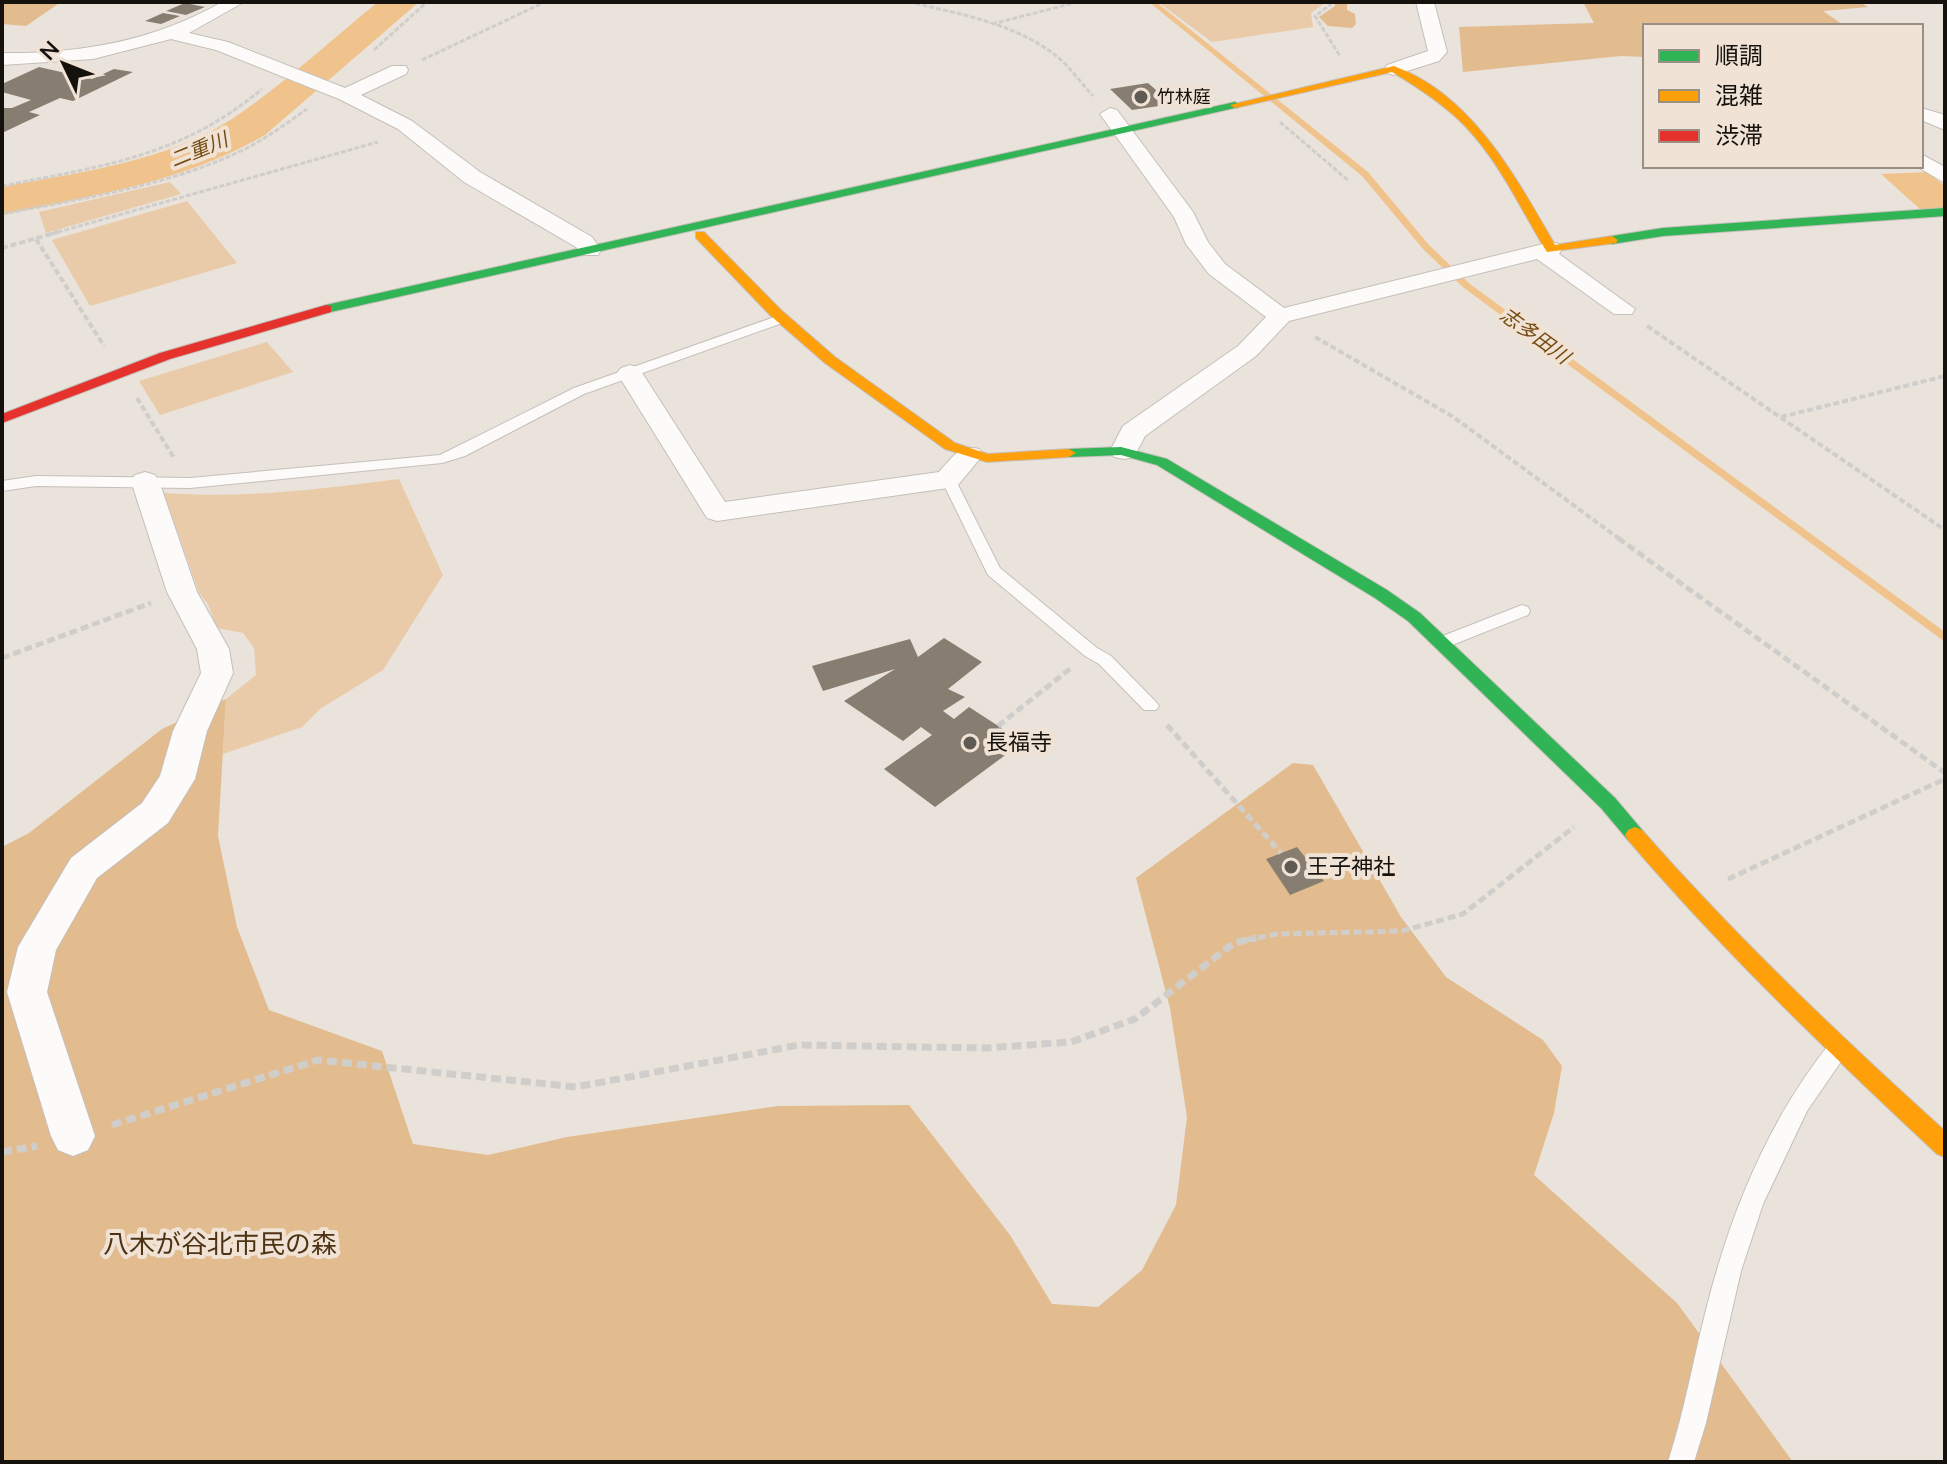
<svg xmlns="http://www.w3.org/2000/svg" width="1947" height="1464" font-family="'Nunito Sans','Noto Sans JP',sans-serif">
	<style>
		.green { fill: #e9cba9 }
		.forest { fill: #e2bc8f }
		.water { fill: #f1c38c }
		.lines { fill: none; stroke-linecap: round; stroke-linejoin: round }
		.stream { fill: #f1c38c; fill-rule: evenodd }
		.river { fill: #f1c38c; fill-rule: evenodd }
		.building { fill: #877e71 }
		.lane-casing { stroke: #c5bfb9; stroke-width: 2 }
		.street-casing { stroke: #c5bfb9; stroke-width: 2 }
		.fast-casing { stroke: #c5bfb9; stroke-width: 2 }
		.slow-casing { stroke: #c5bfb9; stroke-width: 2 }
		.jam-casing { stroke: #c5bfb9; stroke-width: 2 }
		.path-far3 { stroke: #d0cecb; stroke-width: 3; stroke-dasharray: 5 2; stroke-linecap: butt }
		.path-far2 { stroke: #d0cecb; stroke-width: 4; stroke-dasharray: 6 3; stroke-linecap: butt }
		.path-far1 { stroke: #d0cecb; stroke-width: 5; stroke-dasharray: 8 4; stroke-linecap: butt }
		.path { stroke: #d0cecb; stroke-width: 7; stroke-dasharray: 10 5; stroke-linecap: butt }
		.lane { fill: #fcfbfa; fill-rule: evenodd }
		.street { fill: #fcfbfa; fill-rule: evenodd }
		.fast { fill: #30b455; fill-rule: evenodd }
		.slow { fill: #ff9f0a; fill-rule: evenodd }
		.jam { fill: #e5322d; fill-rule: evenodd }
		.poi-dot { fill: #605a54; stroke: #f0e3d5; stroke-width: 3 }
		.labels { text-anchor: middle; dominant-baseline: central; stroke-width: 8; stroke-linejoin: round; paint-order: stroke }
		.far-poi-label { font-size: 18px; fill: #15110c; stroke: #f0e3d5; text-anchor: start }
		.far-water-label { font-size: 20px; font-style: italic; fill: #754c13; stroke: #f0e3d5 }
		.poi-label { font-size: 22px; fill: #15110c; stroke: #f0e3d5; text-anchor: start }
		.near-park-label { font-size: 26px; fill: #4d3313; stroke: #f0e3d5 }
	</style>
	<rect width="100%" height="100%" fill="#eae3db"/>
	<!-- green -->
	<g class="green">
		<path d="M1158,2H1324L1325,3L1311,13L1313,27L1212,42Z"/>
		<path d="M170,182L181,194L46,233L39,212Z"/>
		<path d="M187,201L237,263L90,306L52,240Z"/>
		<path d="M267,342L293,372L160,415L139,381Z"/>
		<path d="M399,479L443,575L383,670L320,709L302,727L223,754L226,699L256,675L254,648L243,633L217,628L208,604L199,593L164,493C242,499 322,489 399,479Z"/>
	</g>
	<!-- forest -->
	<g class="forest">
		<path d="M2,2H61L26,26L2,24Z"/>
		<path d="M1334,2H1347V10L1355,14L1356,24L1352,28L1328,26L1319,17L1335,6Z"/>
		<path d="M1583,2H1860L1868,7L1823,11L1845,26H1645V57L1621,56L1463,72L1459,27L1594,23Z"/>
		<path d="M226,699L218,836L237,927L269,1010L382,1051L413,1144L488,1155L567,1137L778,1106L909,1105L1010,1235L1052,1304L1098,1307L1142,1270L1176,1205L1187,1117L1170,1008L1136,878L1293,763L1313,765L1401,917L1446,977L1543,1040L1562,1066L1554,1113L1534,1175L1677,1303L1793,1462H2V847L29,833L162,729Z"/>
	</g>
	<!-- water -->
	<path class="water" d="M1927,172L1945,186V208L1921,210L1881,174Z"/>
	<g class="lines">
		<!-- stream -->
		<path class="stream" d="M1149,2H1156L1368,172L1429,245L1470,284L1945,632V642L1464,288L1423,249L1362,176Z"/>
		<!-- river -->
		<path class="river" d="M378,2H419L265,135C184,182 93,196 2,215V187C80,172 167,162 235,117C285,83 331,40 378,2Z"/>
	</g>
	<!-- building -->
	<g class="building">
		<path d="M185,3L205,7L186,15L166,11Z"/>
		<path d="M163,13L180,16L161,24L145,21Z"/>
		<path d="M39,67L92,79L114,69L133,72L73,101L60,98L29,112L40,115L2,133V108H12L31,100L2,92V84Z"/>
		<path d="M1148,83L1172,104L1132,110L1110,89Z"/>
		<path d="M944,638L982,662L948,689L965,697L943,711L954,719L969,707L1023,742L935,807L884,769L932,735L921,727L903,741L844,701L895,669L823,691L812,666L910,639L918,657Z"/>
		<path d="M1297,847L1324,881L1290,895L1266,859Z"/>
	</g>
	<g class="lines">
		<!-- lane casing -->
		<g class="lane-casing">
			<g id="lane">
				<path d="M780,315L785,316V322L584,394L465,456L442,463L190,488L36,486L2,491V481L36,476L190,478L440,455L574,388Z"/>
				<path d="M948,474L955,479L1000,568L1097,648L1111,656L1156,702L1159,706L1156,710H1144L1099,664L1085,656L988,575L941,479Z"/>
				<path d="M1522,605L1528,607L1530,611L1528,615L1447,647H1435L1433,643L1435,639Z"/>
				<path d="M1838,1040L1846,1043L1849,1050L1807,1111L1763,1204L1741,1271L1706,1423L1694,1462H1668C1685,1410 1694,1355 1708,1302C1732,1209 1770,1118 1830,1043Z"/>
			</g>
		</g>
		<!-- street casing -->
		<g class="street-casing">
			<g id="street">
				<path d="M222,2H244L189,33L228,42L345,88L392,66H406L408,70L406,74L361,95L412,121L480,172L592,237L601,250L598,255H582L576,247L464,182L398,129L339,99L216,50L171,39L93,59L2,65V53C80,54 154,41 222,2Z"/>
				<path d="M1416,2H1434L1447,52L1439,61L1394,75L1387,73L1385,69L1387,65L1428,51Z"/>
				<path d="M1110,108L1117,110L1193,212L1208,242L1225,264L1284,308L1551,242L1559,244L1562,249L1559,254L1635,309L1632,314H1614L1537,259L1289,321L1256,356L1145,436L1134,457L1124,459L1114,457L1110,451L1123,426L1238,346L1266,317L1209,274L1186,244L1174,217L1100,114Z"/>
				<path d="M1921,108L1945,115V130L1921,120Z"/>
				<path d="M1921,154L1945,167V183L1916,166H1921Z"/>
				<path d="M630,365L639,368L725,502L939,472C952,458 959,444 979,449L983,455L958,485L948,488L717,521L707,518L617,373L621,368Z"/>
				<path d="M145,472L155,475L159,481L197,592L229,649L233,673L207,731L195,779L168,823L97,878L56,950L47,992L95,1136L88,1150L73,1156L58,1150L51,1136L7,992L18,947L71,858L142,803L160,776L173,731L201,673L197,649L167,592L131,481L135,475Z"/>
			</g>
		</g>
		<!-- fast casing -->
		<g class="fast-casing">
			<g id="fast">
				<path d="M1235,102L1240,105L1239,107L326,313L320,309L326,305Z"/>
				<path d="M1945,208V216L1663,236L1612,244L1606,240L1612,236L1663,228Z"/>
				<path d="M1121,447L1167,459L1387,590L1420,613L1615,798L1642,830L1645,835L1642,840H1628L1601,808L1408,621L1375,598L1157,465L1121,455L1069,457L1062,453L1069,449Z"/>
			</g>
		</g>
		<!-- slow casing -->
		<g class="slow-casing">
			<g id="slow">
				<path d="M1394,66C1473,96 1515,176 1555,245L1612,236L1618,240L1616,243L1547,252C1521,210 1501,164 1466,127C1445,105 1419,88 1392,72L1235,108L1230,105Z"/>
				<path d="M696,232H704L781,310L835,357L955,443L988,454L1069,449L1076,453L1069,457L987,462L945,449L825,363L771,316L696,238Z"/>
				<path d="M1635,827L1642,830C1736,937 1839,1035 1945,1131V1157L1937,1154C1829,1053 1724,952 1628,840L1625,835L1628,830Z"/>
			</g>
		</g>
		<!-- jam casing -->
		<g class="jam-casing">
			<path id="jam" d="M326,305L331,306V312L170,359L2,423V414L160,353Z"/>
		</g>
		<!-- path-far3 -->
		<g class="path-far3">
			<path d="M909,2C960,14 1019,24 1060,59C1072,70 1082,84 1093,96"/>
			<path d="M1329,2L1330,5L1315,16L1340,56"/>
			<path d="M992,24L1078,2"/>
			<path d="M374,50L427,2"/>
			<path d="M422,60L545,2"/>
			<path d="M1280,122L1349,181"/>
			<path d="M2,186C102,166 181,157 262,89"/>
			<path d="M2,214C84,198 169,186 245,149C267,138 287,123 307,109"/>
			<path d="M51,234L378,142"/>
		</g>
		<!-- path-far2 -->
		<g class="path-far2">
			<path d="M36,239L104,346"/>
			<path d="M2,248L58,232"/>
			<path d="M1647,326L1945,530"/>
			<path d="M1315,337L1452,416L1621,540"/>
			<path d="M137,398L174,458"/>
			<path d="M1781,417L1945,376"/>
		</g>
		<!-- path-far1 -->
		<g class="path-far1">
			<path d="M1618,538L1945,773"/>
			<path d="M2,658L151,603"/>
			<path d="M1167,725L1281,853"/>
			<path d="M998,726L1071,668"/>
			<path d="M1728,879L1945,779"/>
			<path d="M1246,940L1277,934L1402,931L1463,914L1574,827"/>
		</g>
		<!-- path -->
		<g class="path">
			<path d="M112,1125L318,1060L576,1087L799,1045L986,1048L1071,1042L1135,1019L1234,943L1256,938"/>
			<path d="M2,1152L37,1146"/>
		</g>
		<!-- lane -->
		<use href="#lane" class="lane"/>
		<!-- street -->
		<use href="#street" class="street"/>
		<!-- fast -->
		<use href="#fast" class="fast"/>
		<!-- slow -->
		<use href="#slow" class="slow"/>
		<!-- jam -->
		<use href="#jam" class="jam"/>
	</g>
	<!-- markers -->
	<g class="poi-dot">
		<circle cx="1141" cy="97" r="8"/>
		<circle cx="970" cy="743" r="8"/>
		<circle cx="1291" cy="867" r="8"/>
	</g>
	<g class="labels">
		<!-- far-poi labels -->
		<g class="far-poi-label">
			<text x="1157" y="97">竹林庭</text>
		</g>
		<!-- far-water labels -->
		<g class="far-water-label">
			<text transform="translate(199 150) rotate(-22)">二重川</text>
			<text transform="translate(1535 336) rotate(36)">志多田川</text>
		</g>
		<!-- poi labels -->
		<g class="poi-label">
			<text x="986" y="743">長福寺</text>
			<text x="1307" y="867">王子神社</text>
		</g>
		<!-- near-park labels -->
		<g class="near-park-label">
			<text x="220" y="1244">八木が谷北市民の森</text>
		</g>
	</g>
	<!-- border -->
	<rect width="1947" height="1464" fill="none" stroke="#15110c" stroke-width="8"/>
	<!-- legend -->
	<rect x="1643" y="24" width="280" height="144" fill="#f0e3d5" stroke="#988f85" stroke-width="2"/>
	<rect x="1659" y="50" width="40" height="12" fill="#30b455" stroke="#988f85" stroke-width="2"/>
	<text x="1715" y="64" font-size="24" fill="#15110c">順調</text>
	<rect x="1659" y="90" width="40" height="12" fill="#ff9f0a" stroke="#988f85" stroke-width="2"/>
	<text x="1715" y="104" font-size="24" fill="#15110c">混雑</text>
	<rect x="1659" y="130" width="40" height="12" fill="#e5322d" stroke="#988f85" stroke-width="2"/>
	<text x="1715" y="144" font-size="24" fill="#15110c">渋滞</text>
	<!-- north arrow -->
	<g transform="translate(64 64) rotate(313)" stroke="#f0e3d5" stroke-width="6" paint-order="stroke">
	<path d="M0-6L14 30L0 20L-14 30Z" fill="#15110c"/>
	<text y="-12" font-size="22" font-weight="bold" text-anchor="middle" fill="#15110c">N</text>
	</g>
</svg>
